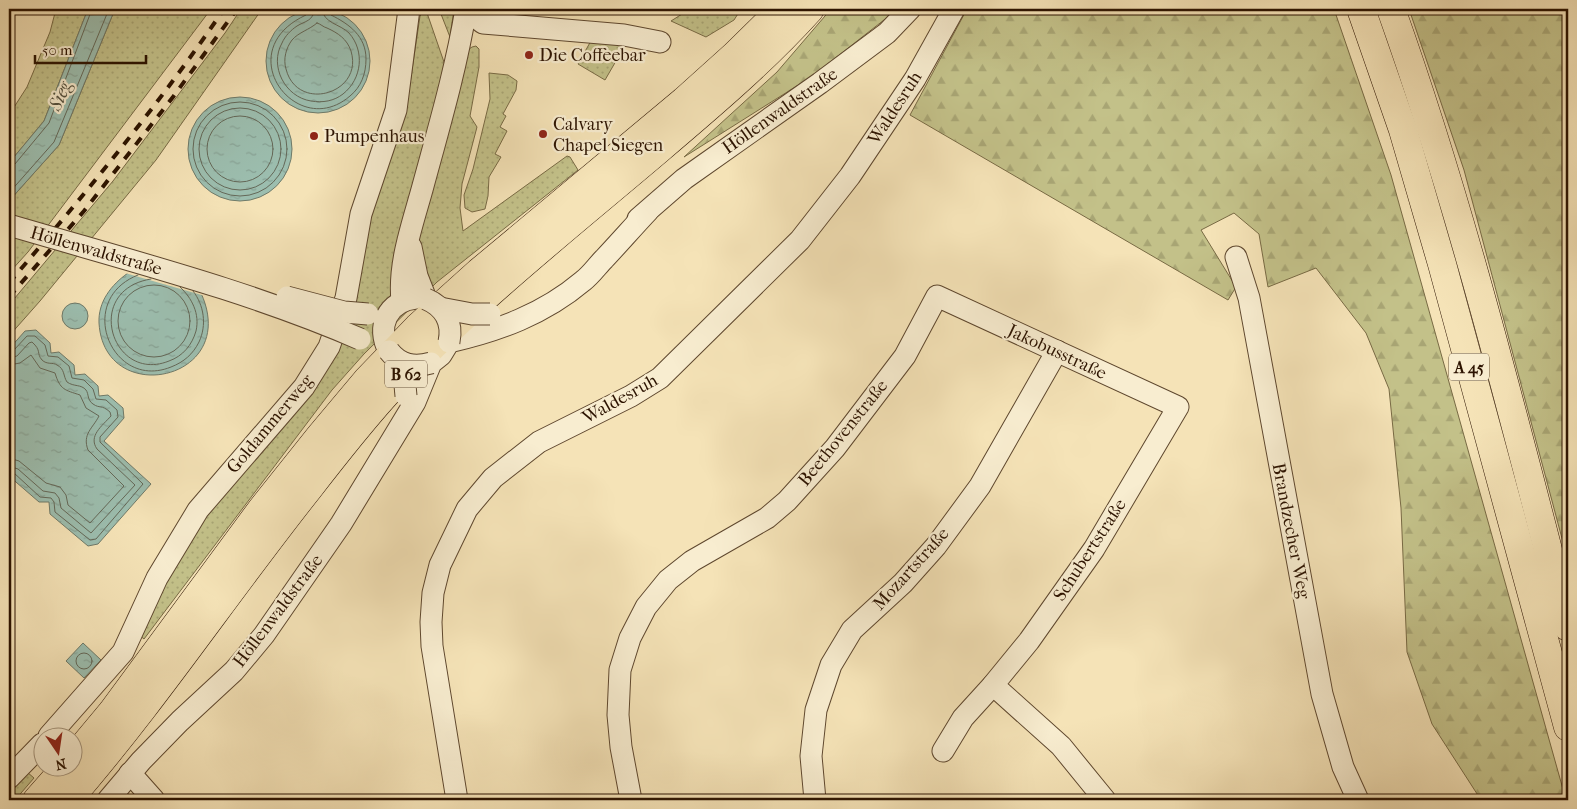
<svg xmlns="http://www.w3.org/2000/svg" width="1577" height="809" font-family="'IM FELL French Canon',serif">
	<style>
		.green { fill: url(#green-dots); stroke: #786a44 }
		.forest { fill: url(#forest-firs); stroke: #786a44 }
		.water { fill: url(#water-ripples); stroke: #6f7a69 }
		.pier { fill: #f5e3b7 }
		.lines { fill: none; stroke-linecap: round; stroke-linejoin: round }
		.shore { stroke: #646858; stroke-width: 1 }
		.minor-casing { stroke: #5e472e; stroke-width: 23 }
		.highway-casing { stroke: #2c1300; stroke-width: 29 }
		.minor { stroke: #f8edd0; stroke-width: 21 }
		.highway { stroke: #f5e3b7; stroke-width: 28 }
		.rail { stroke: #2c1300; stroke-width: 4; stroke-dasharray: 9 9; stroke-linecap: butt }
		.minor-bridge-casing { stroke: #5e472e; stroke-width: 23; stroke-linecap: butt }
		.minor-bridge { stroke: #f8edd0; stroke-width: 21 }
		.poi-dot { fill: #8f2418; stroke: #f8edd0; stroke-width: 2 }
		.labels { text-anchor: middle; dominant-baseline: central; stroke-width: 4.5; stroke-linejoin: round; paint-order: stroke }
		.shield { fill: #f8edd0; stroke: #69543e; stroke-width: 1 }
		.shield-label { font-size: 16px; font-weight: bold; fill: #2c1300 }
		.poi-label { font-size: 18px; fill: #2c1300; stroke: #f8edd0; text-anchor: start }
		.street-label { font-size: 18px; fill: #2c1300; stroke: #f8edd0 }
		.water-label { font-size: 19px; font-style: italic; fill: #534f3d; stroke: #f8edd0 }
	</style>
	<defs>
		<pattern id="green-dots" width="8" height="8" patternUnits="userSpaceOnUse" patternTransform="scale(1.25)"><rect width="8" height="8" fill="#c3c189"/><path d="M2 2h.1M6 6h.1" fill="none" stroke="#a8a574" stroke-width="1.8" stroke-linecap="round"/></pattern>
		<pattern id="forest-firs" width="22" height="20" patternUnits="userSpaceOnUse" patternTransform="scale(1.25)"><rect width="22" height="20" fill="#c3c189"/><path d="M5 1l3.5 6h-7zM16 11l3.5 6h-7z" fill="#a8a574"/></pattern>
		<pattern id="water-ripples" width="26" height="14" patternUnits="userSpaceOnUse" patternTransform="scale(1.25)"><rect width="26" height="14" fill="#9cbeaf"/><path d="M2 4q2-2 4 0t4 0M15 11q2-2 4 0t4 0" fill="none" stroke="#87a295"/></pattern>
	</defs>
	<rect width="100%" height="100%" fill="#f5e3b7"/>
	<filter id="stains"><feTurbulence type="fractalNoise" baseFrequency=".004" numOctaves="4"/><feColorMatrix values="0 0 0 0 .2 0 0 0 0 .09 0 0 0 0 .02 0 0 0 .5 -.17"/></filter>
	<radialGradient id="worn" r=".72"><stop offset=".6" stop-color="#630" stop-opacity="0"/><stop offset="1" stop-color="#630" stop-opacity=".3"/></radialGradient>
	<!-- green -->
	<g class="green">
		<path d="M56,9H88L44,121L9,163V115L27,87L50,32Z"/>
		<path d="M115,9H211L28,252L9,273V201L59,145Z"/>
		<path d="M241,9H262L156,160L40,301L9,336V305L113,181L225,33Z"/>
		<path d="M439,9H454L450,37Z"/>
		<path d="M690,9H741L734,20L706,37L671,21Z"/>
		<path d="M426,10L445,65L472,47L476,46L479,49V67L470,116L477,127L462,184L460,208L463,231L567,156L570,157L578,170L437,282L364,354L332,390L144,639L138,634L205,511L311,393L367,217L406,111L420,16Z"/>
		<path d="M592,39L627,42L605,80L578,64Z"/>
		<path d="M489,73L508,75L517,81L516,90L503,114L506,116L500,127L507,131L495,154L501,157L489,177L488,196L485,209L472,212L465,208L464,195L473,169L490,99Z"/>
		<path d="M27,772L34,778L15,800H9V788Z"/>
	</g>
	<!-- forest -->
	<g class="forest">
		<path d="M831,9H898L811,77L684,157L777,72Z"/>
		<path d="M967,9H1334L1391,175L1566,800H1481L1432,724L1407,652L1401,508L1389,389L1366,333L1316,268L1268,287L1259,234L1234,213L1201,230L1236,287L1228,300L910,115Z"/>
		<path d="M1409,9H1568V561L1464,170Z"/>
	</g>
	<!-- water -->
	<g class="water">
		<circle cx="318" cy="61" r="52"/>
		<path d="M88,9H115L59,145L9,201V163L44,121Z"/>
		<circle cx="240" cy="149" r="52"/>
		<path d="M128,273L201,293C241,381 104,409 99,323C98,302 111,285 128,273Z"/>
		<circle cx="75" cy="316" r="13"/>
		<path d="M36,330L50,343L51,353L59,352L74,365L75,375L85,374L98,386L99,396L108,395L123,408L124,418L104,441L151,484L98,544L88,546L50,514L49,502H39L9,476V349L25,331Z"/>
		<path d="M83,643L101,660L84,678L66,661Z"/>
	</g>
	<!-- pier -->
	<path class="pier" d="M139,267L203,292L205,296L125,273Z"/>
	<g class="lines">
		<!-- shore -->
		<g class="shore">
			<path d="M308,9L306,15C228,51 297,142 350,96C361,87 366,74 366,59C366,36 349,24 331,15L329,9"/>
			<path d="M314,9C314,21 305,21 297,26C291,30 285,36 282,43C269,66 285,97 311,101C323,103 334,101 343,94C362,79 365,51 349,33C340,24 323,23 322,9"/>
			<path d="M317,23C321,24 323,27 327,28C338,33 347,39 351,51C364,94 297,113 286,69C283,59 286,48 292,40C299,32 309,30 317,23Z"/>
			<circle cx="240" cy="149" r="47"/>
			<circle cx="240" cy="149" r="41"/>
			<circle cx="240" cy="149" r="33"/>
			<path d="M9,166L15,164L49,123L92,9"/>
			<path d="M9,193L54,142L109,9"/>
			<path d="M138,275C74,300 112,391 171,367C184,362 193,354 199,342C207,325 204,305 193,291"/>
			<path d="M151,279C82,290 112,384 169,361C183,356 192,345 196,331C200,314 192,298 180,287"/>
			<circle cx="154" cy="321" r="36"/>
			<path d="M9,352L14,350L27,336H35L45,345L48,356L58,357L69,366L72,378L84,380L93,389L96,399L106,400L117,410L118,417L100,437V442L143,484L96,539L90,540L55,512L54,502L51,498L40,497L14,473L9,472"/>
			<path d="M9,358L17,356L29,343L32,342C42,351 36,353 42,360C47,365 53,362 57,365C65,369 63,376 67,382C74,387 81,384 86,390C89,394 87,400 93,404C100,409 101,404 110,412L111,416C102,426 88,436 97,449L135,485L91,533L61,508L59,498L55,493L43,491L18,469L9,466"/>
			<path d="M9,365L20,363L31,355L40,368L55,373C60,390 65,390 80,395L86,408L99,416C93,428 82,434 88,450L124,486L90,523L68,505L66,495L60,487L46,483L19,461L9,458"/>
			<circle cx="84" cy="661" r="8"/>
		</g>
		<!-- minor casing -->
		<g class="minor-casing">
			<g id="minor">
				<path d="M466,10L483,23L624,35L660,42"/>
				<path d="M638,219L684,179L820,83L887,33L910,9"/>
				<path d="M411,247L417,276L426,299"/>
				<path d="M1236,257L1249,298L1322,694L1343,767L1358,800"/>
				<path d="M402,301C398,263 413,223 423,186C439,127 456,69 466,9"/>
				<path d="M389,351C376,327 387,301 416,298"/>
				<path d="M49,736L123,652L157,578L198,510L304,387L329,347L346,298L361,214L396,110L409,9"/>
				<path d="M943,751L963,718L993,685"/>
				<path d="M130,773L154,800"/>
				<path d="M9,778L42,744"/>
				<path d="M108,800L141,761L180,721L234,671L264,635L341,524L415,402L431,363L441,355L449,342C498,331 544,314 583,281C591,275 597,266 604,259C619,243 633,227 648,211"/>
				<path d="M457,800L432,646L431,622L433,593L440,565L467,509L493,478L539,442L631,396L660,378L800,240L850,176L915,79L954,9"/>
				<path d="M631,800L621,747L618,715L620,670L630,638L646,607L668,580L692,561L767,518L787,501L835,448L905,356L937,296L1178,407L1094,549L1029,641L993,685L1061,746L1105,800"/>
				<path d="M815,800L811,756L816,710L831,665L852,630L903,583L936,546L980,486L1057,351"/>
			</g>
		</g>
		<!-- highway casing -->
		<g class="highway-casing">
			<g id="highway">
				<path d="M1361,9L1403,130L1442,264L1568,727"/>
				<path d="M1391,9C1463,211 1514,420 1568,627"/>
				<path d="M72,760L112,712L261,510L320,436L367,380L418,327L479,272L684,101L734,56L782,9"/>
				<path d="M37,800L67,766"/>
				<path d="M68,800C154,701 227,591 309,488C333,457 358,425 385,395C468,305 565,229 658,150C711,105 764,60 810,9"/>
			</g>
		</g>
		<!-- minor -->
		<use href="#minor" class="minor"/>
		<!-- highway -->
		<use href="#highway" class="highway"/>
		<!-- rail -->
		<g class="rail">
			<path d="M9,283C84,195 159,105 224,9"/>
			<path d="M9,297L84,211L173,97L237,9"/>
		</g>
		<!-- minor-bridge casing -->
		<g class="minor-bridge-casing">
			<g id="minor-bridge">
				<path d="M9,225C127,260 247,290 360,339"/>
				<path d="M287,297L344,312L368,314"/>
				<path d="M426,299C445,307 453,323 449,342"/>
				<path d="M440,308L472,314H490"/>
				<path d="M389,351C400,365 414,368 431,363"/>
				<path d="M403,363L406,396"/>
			</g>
		</g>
		<!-- minor-bridge -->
		<use href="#minor-bridge" class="minor-bridge"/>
	</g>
	<!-- markers -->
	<g class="poi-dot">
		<circle cx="529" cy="55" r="5"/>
		<circle cx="543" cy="134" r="5"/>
		<circle cx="314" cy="136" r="5"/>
	</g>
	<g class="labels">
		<!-- shield labels -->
		<g class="shield">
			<rect x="1449" y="353.5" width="40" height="27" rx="4"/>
			<rect x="385" y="360.5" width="42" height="27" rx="4"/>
		</g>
		<g class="shield-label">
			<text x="1469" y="367">A 45</text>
			<text x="406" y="374">B 62</text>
		</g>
		<!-- poi labels -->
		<g class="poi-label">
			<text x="539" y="55">Die Coffeebar</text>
			<text x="553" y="124">Calvary<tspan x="553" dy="21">Chapel Siegen</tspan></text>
			<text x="324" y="136">Pumpenhaus</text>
		</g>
		<!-- street labels -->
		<g class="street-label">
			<text transform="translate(895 108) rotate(-57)">Waldesruh</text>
			<text transform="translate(780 111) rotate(-35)">Höllenwaldstraße</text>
			<text transform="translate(96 251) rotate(16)">Höllenwaldstraße</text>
			<text transform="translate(1057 352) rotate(25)">Jakobusstraße</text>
			<text transform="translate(620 399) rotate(-29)">Waldesruh</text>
			<text transform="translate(270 424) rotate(-50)">Goldammerweg</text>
			<text transform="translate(843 433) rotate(-51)">Beethovenstraße</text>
			<text transform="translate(1291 531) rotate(79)">Brandzecher Weg</text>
			<text transform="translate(1090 550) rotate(-57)">Schubertstraße</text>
			<text transform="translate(911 569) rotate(-48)">Mozartstraße</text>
			<text transform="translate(278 611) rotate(-53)">Höllenwaldstraße</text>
		</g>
		<!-- water labels -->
		<g class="water-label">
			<text transform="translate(60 96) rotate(-67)">Sieg</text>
		</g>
	</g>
	<!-- margin -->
	<rect width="1577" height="809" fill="none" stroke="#f5e3b7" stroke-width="30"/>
	<rect x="10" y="10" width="1557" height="789" fill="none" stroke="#2c1300" stroke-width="2.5"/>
	<rect x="15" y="15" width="1547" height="779" fill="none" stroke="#2c1300"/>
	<!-- north arrow -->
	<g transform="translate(58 752) rotate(167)"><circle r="24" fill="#f8edd0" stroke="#a6967d"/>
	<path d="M0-4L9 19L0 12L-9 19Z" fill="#8f2418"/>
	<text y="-8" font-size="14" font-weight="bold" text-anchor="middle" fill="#2c1300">N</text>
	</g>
	<!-- scale -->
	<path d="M35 55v8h111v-8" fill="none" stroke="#2c1300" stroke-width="2.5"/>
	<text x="42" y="55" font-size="15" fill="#2c1300" stroke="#f8edd0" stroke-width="4" paint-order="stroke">50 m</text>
	<rect width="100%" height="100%" filter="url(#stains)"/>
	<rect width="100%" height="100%" fill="url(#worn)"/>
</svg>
